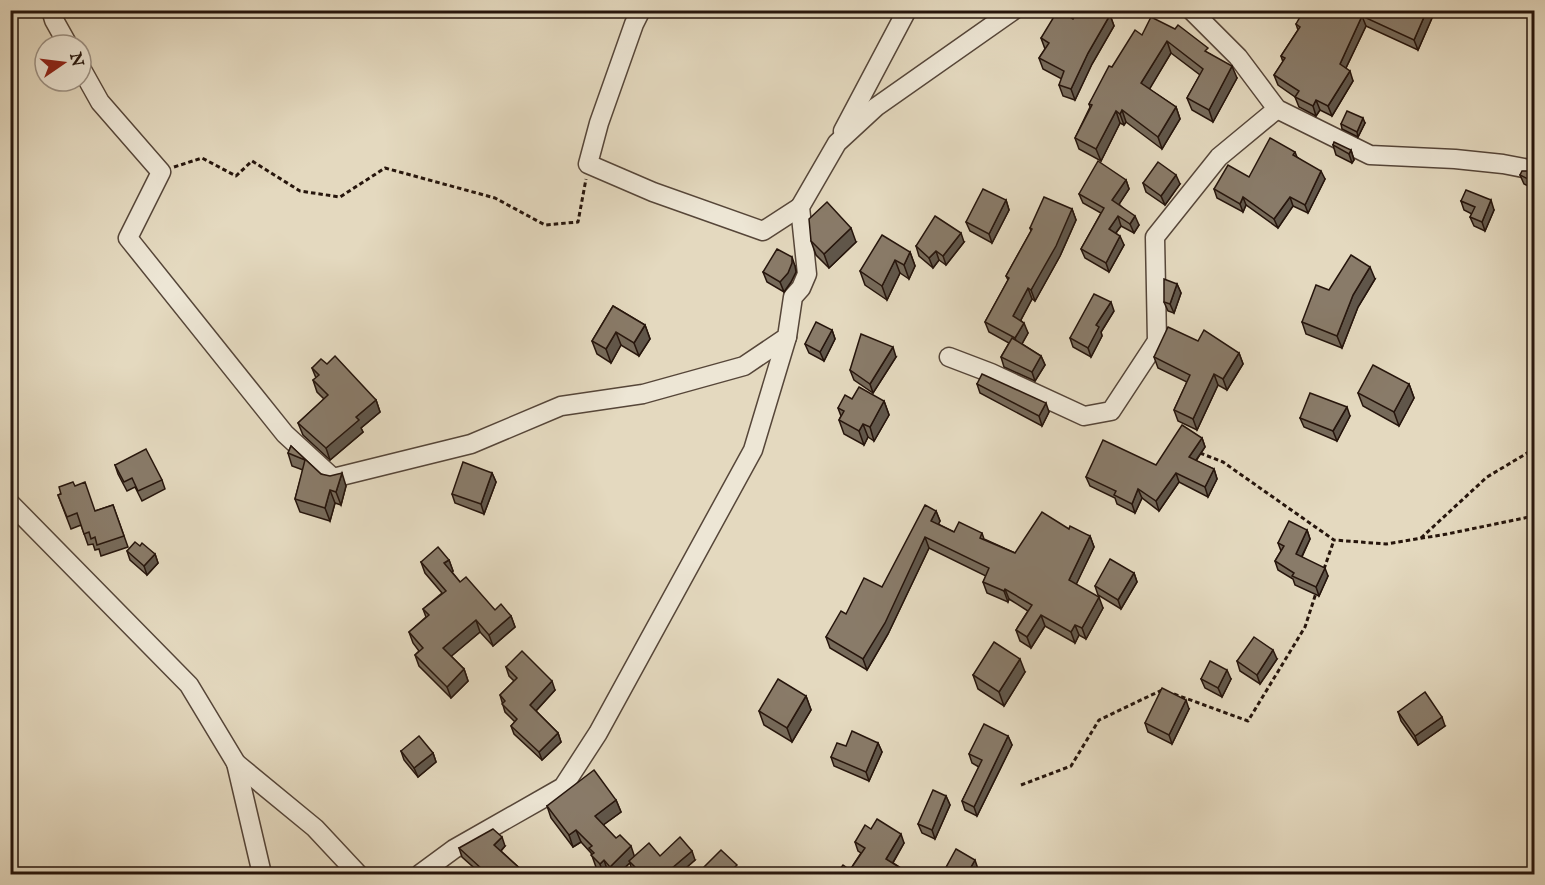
<svg xmlns="http://www.w3.org/2000/svg" width="1545" height="885" font-family="'IM FELL English',serif">
	<style>
		.lines { fill: none; stroke-linecap: round; stroke-linejoin: round }
		.minor-casing { stroke: #564639; stroke-width: 21 }
		.path { stroke: #26150c; stroke-width: 3; stroke-dasharray: 4.5 3; stroke-linecap: butt }
		.minor { stroke: #ede6d5; stroke-width: 18 }
		.wall { fill: #766a5a; stroke: #26150c; stroke-width: 1.5 }
		.shaded-wall { fill: #60564a; stroke: #26150c; stroke-width: 1.5 }
		.building { fill: #897b69; stroke: #26150c; stroke-width: 1.5 }
	</style>
	<rect width="100%" height="100%" fill="#e4d9bf"/>
	<filter id="stains"><feTurbulence type="fractalNoise" baseFrequency=".00333" numOctaves="4"/><feColorMatrix values="0 0 0 0 .2 0 0 0 0 .09 0 0 0 0 .02 0 0 0 .5 -.17"/></filter>
	<radialGradient id="worn" r=".72"><stop offset=".6" stop-color="#630" stop-opacity="0"/><stop offset="1" stop-color="#630" stop-opacity=".3"/></radialGradient>
	<g class="lines">
		<!-- minor casing -->
		<g class="minor-casing">
			<g id="minor">
				<path d="M51,10L54,20L68,45"/>
				<path d="M641,10L634,24L599,123L588,164L653,192L763,231L800,207"/>
				<path d="M1191,10L1238,57L1277,109L1370,155L1455,159L1503,164L1534,170"/>
				<path d="M81,68L100,102L161,172L128,238L285,434L333,478L471,444L561,406L643,394L744,366L787,337L793,297L801,288L807,274L800,207L837,143L876,107L1014,10"/>
				<path d="M843,131L907,10"/>
				<path d="M949,357L991,373L1084,416L1111,411L1157,341L1155,237L1219,157L1277,109"/>
				<path d="M10,503L189,685L236,763L315,828L358,874"/>
				<path d="M236,763L262,874"/>
				<path d="M420,874L454,849L563,787L598,733L753,450L787,337"/>
			</g>
		</g>
		<!-- path -->
		<g class="path">
			<path d="M174,167L202,158L236,176L252,161L300,191L340,197L385,168L495,198L545,225L578,222L586,179"/>
			<path d="M1200,453L1223,462L1334,540L1386,544L1447,534L1534,516"/>
			<path d="M1421,538L1487,477L1534,449"/>
			<path d="M1324,569L1334,540"/>
			<path d="M1174,694L1248,721L1305,627L1316,593"/>
			<path d="M1021,785L1071,766L1099,720L1162,690L1165,691"/>
		</g>
		<!-- minor -->
		<use href="#minor" class="minor"/>
	</g>
	<!-- wall -->
	<g class="wall">
		<path d="M1110,15L1114,26L1092,64L1075,100L1063,96L1059,85L1062,79L1043,69L1039,58L1045,49L1041,38L1073,19Z"/>
		<path d="M1337,15L1432,18L1418,50L1366,26L1346,68L1353,81L1332,116L1320,110L1316,116L1299,107L1295,97L1278,85L1274,75L1283,62L1281,56L1298,30L1296,24Z"/>
		<path d="M1142,35L1210,54L1237,78L1213,122L1192,110L1187,98L1200,75L1171,53L1149,89L1176,107L1180,119L1162,149L1126,122L1124,125L1120,123L1101,161L1079,149L1075,138L1090,107L1089,104L1112,67Z"/>
		<path d="M1365,123L1358,137L1342,129L1341,124Z"/>
		<path d="M1333,145L1351,150L1354,160L1352,163L1336,155Z"/>
		<path d="M1295,152L1297,157L1325,179L1308,213L1293,206L1278,228L1246,205L1243,212L1217,198L1214,189L1249,177Z"/>
		<path d="M1534,171V189L1524,184L1520,175Z"/>
		<path d="M1126,180L1129,189L1119,204L1139,225L1134,233L1121,226L1116,233L1124,245L1109,272L1085,258L1081,249L1101,213L1083,203L1079,194Z"/>
		<path d="M1143,183L1180,184L1165,205L1146,192Z"/>
		<path d="M1006,200L1009,210L992,243L970,231L966,222Z"/>
		<path d="M1461,201L1494,210L1485,231L1474,226L1470,217L1472,214L1464,210Z"/>
		<path d="M1072,209L1076,220L1060,256L1035,301L1032,299L1021,320L1028,333L1022,344L1041,356L1045,365L1035,381L1004,367L1001,357L1009,343L989,332L985,322L1008,280L1006,276L1031,231L1030,228Z"/>
		<path d="M811,241L856,242L829,268L816,255Z"/>
		<path d="M964,242L946,265L939,260L933,268L919,256L916,246Z"/>
		<path d="M910,252L915,266L909,279L900,273L887,300L865,285L860,271Z"/>
		<path d="M795,266L796,272L791,282L784,292L767,282L763,272Z"/>
		<path d="M1375,279L1358,307L1342,348L1306,334L1302,322L1329,290Z"/>
		<path d="M1177,284L1181,293L1174,313L1168,311L1164,302Z"/>
		<path d="M613,306L645,325L650,339L639,356L621,345L611,363L597,354L592,341Z"/>
		<path d="M1114,311L1101,332L1102,336L1091,357L1073,347L1070,338Z"/>
		<path d="M832,330L835,339L824,361L809,353L805,344Z"/>
		<path d="M1198,341L1239,353L1243,364L1227,390L1218,385L1197,430L1178,421L1174,410L1187,382L1158,368L1154,357Z"/>
		<path d="M896,357L873,393L854,380L850,370Z"/>
		<path d="M327,364L376,400L380,412L361,428L363,432L330,460L303,435L298,423L324,399L317,392L313,380L316,378L312,368Z"/>
		<path d="M977,384L1049,412L1042,426L980,393Z"/>
		<path d="M1409,384L1414,398L1399,426L1363,406L1358,393Z"/>
		<path d="M852,399L884,401L889,415L874,441L868,437L864,445L844,434L839,420L841,416L838,408Z"/>
		<path d="M1350,416L1337,441L1304,427L1300,418Z"/>
		<path d="M1202,438L1205,447L1196,461L1214,469L1217,479L1208,497L1179,482L1159,511L1142,498L1135,513L1117,504L1115,498L1090,486L1086,477L1156,465Z"/>
		<path d="M291,446L321,474L346,486L341,505L335,503L330,521L300,512L295,499L303,470L292,466L288,453Z"/>
		<path d="M115,465L162,480L165,489L142,501L135,487L127,491L118,474Z"/>
		<path d="M492,473L496,482L484,514L455,503L452,494Z"/>
		<path d="M75,486L95,511L113,505L128,547L101,556L99,549L95,550L93,544L88,545L81,525L71,529L58,495Z"/>
		<path d="M936,511L940,521L938,524L954,532L982,533L984,539L1015,553L1069,529L1090,536L1094,547L1076,584L1103,608L1086,639L1079,635L1075,643L1045,626L1031,648L1020,641L1016,630L1028,611L1009,599L1008,602L987,593L983,582L986,576L929,548L888,634L867,670L830,648L826,637L846,614L882,587Z"/>
		<path d="M1307,530L1310,539L1302,557L1328,576L1319,596L1295,585L1293,579L1278,570L1275,561L1281,551L1278,543Z"/>
		<path d="M140,546L155,554L158,563L147,575L130,560L127,551Z"/>
		<path d="M449,560L453,571L452,572L460,582L495,610L511,616L515,627L493,646L480,632L451,656L464,669L468,681L451,698L419,666L415,655L419,651L413,643L409,632L426,617L423,609L442,593L425,573L421,562Z"/>
		<path d="M1134,573L1137,582L1121,609L1098,595L1095,586Z"/>
		<path d="M1277,659L1260,684L1240,671L1237,661Z"/>
		<path d="M506,667L555,690L536,711L558,733L561,742L542,760L514,734L511,726L515,722L505,712L500,695L514,681L509,676Z"/>
		<path d="M1025,672L1004,706L978,689L973,675Z"/>
		<path d="M1201,679H1231L1222,697L1205,688Z"/>
		<path d="M806,696L811,710L792,742L764,725L759,711Z"/>
		<path d="M1189,709L1172,744L1148,732L1145,723Z"/>
		<path d="M1398,712L1445,726L1418,745L1401,721Z"/>
		<path d="M1008,736L1012,745L977,816L965,810L962,801L979,767L972,763L969,754Z"/>
		<path d="M878,743L882,752L869,781L834,766L831,757L846,746Z"/>
		<path d="M401,751L433,753L436,762L418,777L404,760Z"/>
		<path d="M946,796L950,805L935,839L922,833L918,824Z"/>
		<path d="M616,800L621,812L603,825L634,857L660,856L695,860L679,874H636L632,871L630,863L618,874H610L608,872L606,874H603L596,867L591,853L581,842L573,847L551,818L547,806Z"/>
		<path d="M871,829L904,843L893,863L907,872L908,874H836L850,870L861,853L858,851L855,842Z"/>
		<path d="M505,846L501,851L526,874H481L462,857L459,848Z"/>
	</g>
	<!-- shaded-wall -->
	<g class="shaded-wall">
		<path d="M1427,10H1429L1432,18L1418,50L1414,40Z"/>
		<path d="M1110,15L1114,26L1092,64L1075,100L1071,89L1088,53Z"/>
		<path d="M1362,16L1366,26L1343,74L1340,64Z"/>
		<path d="M1167,41L1171,53L1146,95L1141,83Z"/>
		<path d="M1232,66L1237,78L1213,122L1209,110Z"/>
		<path d="M1350,71L1353,81L1332,116L1328,106Z"/>
		<path d="M1316,100L1320,110L1316,116L1313,106Z"/>
		<path d="M1176,107L1180,119L1162,149L1158,137Z"/>
		<path d="M1122,110L1126,122L1124,125L1120,114Z"/>
		<path d="M1116,111L1120,123L1101,161L1096,149Z"/>
		<path d="M1363,118L1365,123L1358,137L1357,132Z"/>
		<path d="M1351,150L1354,160L1352,163L1349,154Z"/>
		<path d="M1321,171L1325,179L1308,213L1305,205Z"/>
		<path d="M1176,175L1180,184L1165,205L1161,196Z"/>
		<path d="M1126,180L1129,189L1116,209L1112,200Z"/>
		<path d="M1243,197L1246,205L1243,212L1240,204Z"/>
		<path d="M1290,197L1293,206L1278,228L1274,219Z"/>
		<path d="M1006,200L1009,210L992,243L989,234Z"/>
		<path d="M1491,200L1494,210L1485,231L1482,222Z"/>
		<path d="M1072,209L1076,220L1060,256L1035,301L1031,290Z"/>
		<path d="M1118,216L1121,226L1112,238L1109,229Z"/>
		<path d="M1135,216L1139,225L1134,233L1130,224Z"/>
		<path d="M851,228L856,242L829,268L824,254Z"/>
		<path d="M961,233L964,242L946,265L943,256Z"/>
		<path d="M1120,236L1124,245L1109,272L1106,263Z"/>
		<path d="M936,251L939,260L933,268L929,258Z"/>
		<path d="M910,252L915,266L909,279L904,265Z"/>
		<path d="M792,257L795,266L796,272L791,282L784,292L780,282Z"/>
		<path d="M895,260L900,273L887,300L882,286Z"/>
		<path d="M1370,267L1375,279L1358,307L1342,348L1337,336L1353,295Z"/>
		<path d="M1177,284L1181,293L1174,313L1170,304Z"/>
		<path d="M1028,288L1032,299L1017,327L1013,316Z"/>
		<path d="M1111,302L1114,311L1101,332L1102,336L1091,357L1088,348L1096,325Z"/>
		<path d="M1024,323L1028,333L1019,349L1015,338Z"/>
		<path d="M645,325L650,339L639,356L634,343Z"/>
		<path d="M832,330L835,339L824,361L820,352Z"/>
		<path d="M616,332L621,345L611,363L606,349Z"/>
		<path d="M893,347L896,357L873,393L870,384Z"/>
		<path d="M1239,353L1243,364L1227,390L1223,379Z"/>
		<path d="M1041,356L1045,365L1035,381L1032,372Z"/>
		<path d="M1214,374L1218,385L1197,430L1193,419Z"/>
		<path d="M1409,384L1414,398L1399,426L1394,412Z"/>
		<path d="M376,400L380,412L361,428L363,432L330,460L326,448L356,417Z"/>
		<path d="M884,401L889,415L874,441L870,427Z"/>
		<path d="M1046,403L1049,412L1042,426L1039,416Z"/>
		<path d="M1347,407L1350,416L1337,441L1333,431Z"/>
		<path d="M863,424L868,437L864,445L859,431Z"/>
		<path d="M1202,438L1205,447L1192,466L1189,457Z"/>
		<path d="M1214,469L1217,479L1208,497L1205,487Z"/>
		<path d="M342,473L346,486L341,505L336,492Z"/>
		<path d="M492,473L496,482L484,514L481,504Z"/>
		<path d="M1176,473L1179,482L1159,511L1156,501Z"/>
		<path d="M1138,489L1142,498L1135,513L1132,504Z"/>
		<path d="M330,490L335,503L330,521L325,508Z"/>
		<path d="M936,511L940,521L935,532L931,521Z"/>
		<path d="M1307,530L1310,539L1299,562L1296,554Z"/>
		<path d="M1090,536L1094,547L1073,591L1069,580Z"/>
		<path d="M925,537L929,548L888,634L867,670L863,659Z"/>
		<path d="M155,554L158,563L147,575L144,566Z"/>
		<path d="M449,560L453,571L449,575L444,563Z"/>
		<path d="M1325,568L1328,576L1319,596L1316,587Z"/>
		<path d="M1134,573L1137,582L1121,609L1118,600Z"/>
		<path d="M1005,589L1009,599L1008,602L1004,591Z"/>
		<path d="M1099,597L1103,608L1086,639L1082,628Z"/>
		<path d="M1041,615L1045,626L1031,648L1027,637Z"/>
		<path d="M511,616L515,627L493,646L489,635Z"/>
		<path d="M476,620L480,632L448,659L443,648Z"/>
		<path d="M1075,625L1079,635L1075,643L1071,632Z"/>
		<path d="M1273,650L1277,659L1260,684L1257,675Z"/>
		<path d="M1020,659L1025,672L1004,706L999,692Z"/>
		<path d="M464,669L468,681L451,698L447,687Z"/>
		<path d="M1227,670L1231,679L1222,697L1218,688Z"/>
		<path d="M552,681L555,690L533,714L530,705Z"/>
		<path d="M806,696L811,710L792,742L787,728Z"/>
		<path d="M1186,700L1189,709L1172,744L1169,735Z"/>
		<path d="M1442,717L1445,726L1418,745L1415,736Z"/>
		<path d="M558,733L561,742L542,760L539,752Z"/>
		<path d="M1008,736L1012,745L977,816L974,807Z"/>
		<path d="M878,743L882,752L869,781L866,772Z"/>
		<path d="M433,753L436,762L418,777L414,768Z"/>
		<path d="M946,796L950,805L935,839L932,830Z"/>
		<path d="M616,800L621,812L599,828L595,816Z"/>
		<path d="M576,830L581,842L573,847L569,835Z"/>
		<path d="M901,834L904,843L889,869L886,859Z"/>
		<path d="M502,837L505,846L498,854L494,845Z"/>
		<path d="M631,846L635,858L618,874H612L610,867Z"/>
		<path d="M692,851L695,860L679,874H665Z"/>
		<path d="M604,860L608,872L606,874H603L600,864Z"/>
		<path d="M975,860L978,869L975,874H967Z"/>
	</g>
	<!-- building -->
	<g class="building">
		<path d="M1058,10L1073,19L1078,10H1102L1110,15L1088,53L1071,89L1059,85L1064,71L1039,58L1049,43L1041,38Z"/>
		<path d="M1304,10H1330L1337,15L1339,10H1427L1414,40L1362,16L1340,64L1350,71L1328,106L1316,100L1313,106L1295,97L1299,91L1274,75L1285,58L1281,56L1300,27L1296,24Z"/>
		<path d="M1151,17L1175,29L1178,25L1208,48L1205,51L1232,66L1209,110L1187,98L1203,69L1167,41L1141,83L1176,107L1158,137L1122,110L1120,114L1116,111L1096,149L1075,138L1092,105L1089,104L1109,66L1112,67L1135,30L1142,35Z"/>
		<path d="M1347,111L1363,118L1357,132L1341,124Z"/>
		<path d="M1270,138L1295,152L1293,155L1321,171L1305,205L1290,197L1274,219L1243,197L1240,204L1214,189L1228,165L1249,177Z"/>
		<path d="M1334,142L1351,150L1349,154L1333,145Z"/>
		<path d="M1098,161L1126,180L1112,200L1135,216L1130,224L1118,216L1109,229L1120,236L1106,263L1081,249L1104,208L1079,194Z"/>
		<path d="M1158,162L1176,175L1161,196L1143,183Z"/>
		<path d="M1522,171H1534V182L1520,175Z"/>
		<path d="M983,189L1006,200L989,234L966,222Z"/>
		<path d="M1466,190L1491,200L1482,222L1470,217L1475,207L1461,201Z"/>
		<path d="M1044,197L1072,209L1056,246L1031,290L1028,288L1013,316L1024,323L1015,338L985,322L1009,278L1006,276L1032,229L1030,228Z"/>
		<path d="M827,202L851,228L824,254L811,241L809,219Z"/>
		<path d="M935,216L961,233L943,256L936,251L929,258L916,246Z"/>
		<path d="M882,235L910,252L904,265L895,260L882,286L860,271Z"/>
		<path d="M777,249L792,257V263L788,273L780,282L763,272Z"/>
		<path d="M1351,255L1370,267L1353,295L1337,336L1302,322L1316,285L1329,290Z"/>
		<path d="M1164,279L1177,284L1170,304L1164,302Z"/>
		<path d="M1094,294L1111,302L1096,325L1099,327L1088,348L1070,338Z"/>
		<path d="M613,306L645,325L634,343L616,332L606,349L592,341Z"/>
		<path d="M816,322L832,330L820,352L805,344Z"/>
		<path d="M1168,327L1198,341L1204,330L1239,353L1223,379L1214,374L1193,419L1174,410L1190,375L1154,357Z"/>
		<path d="M861,334L893,347L870,384L850,370Z"/>
		<path d="M1012,338L1041,356L1032,372L1001,357Z"/>
		<path d="M335,356L376,400L356,417L359,420L326,448L298,423L328,395L313,380L319,375L312,368L321,359L327,364Z"/>
		<path d="M1373,365L1409,384L1394,412L1358,393Z"/>
		<path d="M982,374L1046,403L1039,416L977,384Z"/>
		<path d="M859,387L884,401L870,427L863,424L859,431L839,420L844,411L838,408L845,395L852,399Z"/>
		<path d="M1310,393L1347,407L1333,431L1300,418Z"/>
		<path d="M1182,425L1202,438L1189,457L1214,469L1205,487L1176,473L1156,501L1138,489L1132,504L1114,495L1116,491L1086,477L1103,440L1156,465Z"/>
		<path d="M291,446L321,474L330,476L342,473L336,492L330,490L325,508L295,499L305,460L288,453Z"/>
		<path d="M146,449L162,480L138,491L132,478L124,482L115,465Z"/>
		<path d="M463,462L492,473L481,504L452,494Z"/>
		<path d="M73,482L75,486L85,482L95,511L113,505L124,536L97,545L95,537L91,539L89,532L84,534L77,513L67,517L58,495L61,494L59,487Z"/>
		<path d="M925,505L936,511L931,521L954,532L959,522L982,533L980,538L1015,553L1042,512L1069,529L1070,526L1090,536L1069,580L1099,597L1082,628L1075,625L1071,632L1041,615L1027,637L1016,630L1032,605L1005,589L1004,591L983,582L989,568L925,537L885,623L863,659L826,637L841,611L846,614L864,578L882,587Z"/>
		<path d="M1289,521L1307,530L1296,554L1325,568L1316,587L1292,576L1294,573L1275,561L1284,546L1278,543Z"/>
		<path d="M135,542L140,546L142,543L155,554L144,566L127,551Z"/>
		<path d="M438,547L449,560L444,563L460,582L466,577L495,610L501,604L511,616L489,635L476,620L443,648L464,669L447,687L415,655L423,648L409,632L429,615L423,609L446,591L421,562Z"/>
		<path d="M1110,559L1134,573L1118,600L1095,586Z"/>
		<path d="M1254,637L1273,650L1257,675L1237,661Z"/>
		<path d="M994,642L1020,659L999,692L973,675Z"/>
		<path d="M522,651L552,681L530,705L558,733L539,752L511,726L517,719L502,704L505,701L500,695L517,678L506,667Z"/>
		<path d="M1210,661L1227,670L1218,688L1201,679Z"/>
		<path d="M778,679L806,696L787,728L759,711Z"/>
		<path d="M1162,688L1186,700L1169,735L1145,723Z"/>
		<path d="M1425,692L1442,717L1415,736L1398,712Z"/>
		<path d="M984,724L1008,736L974,807L962,801L982,760L969,754Z"/>
		<path d="M852,731L878,743L866,772L831,757L837,743L846,746Z"/>
		<path d="M419,736L433,753L414,768L401,751Z"/>
		<path d="M594,770L616,800L595,816L616,838L620,835L631,846L610,867L604,860L600,864L591,855L594,853L589,848L592,846L576,830L569,835L547,806Z"/>
		<path d="M933,790L946,796L932,830L918,824Z"/>
		<path d="M877,819L901,834L886,859L907,872L906,874H836L843,865L850,870L865,848L855,842L865,825L871,829Z"/>
		<path d="M493,829L502,837L494,845L526,874H483L481,872L483,870L459,848Z"/>
		<path d="M680,837L692,851L665,874H642L629,861L649,843L660,856Z"/>
		<path d="M956,849L975,860L967,874L961,872L959,874H950L944,871Z"/>
		<path d="M721,850L737,865L735,867L741,873L740,874H710L703,868Z"/>
	</g>
	<!-- margin -->
	<rect width="1545" height="885" fill="none" stroke="#e4d9bf" stroke-width="36"/>
	<rect x="12" y="12" width="1521" height="861" fill="none" stroke="#26150c" stroke-width="3"/>
	<rect x="18" y="18" width="1509" height="849" fill="none" stroke="#26150c" stroke-width="1.5"/>
	<!-- north arrow -->
	<g transform="translate(63 63) rotate(76)"><circle r="28" fill="#ede6d5" stroke="#9d9285" stroke-width="1.5"/>
	<path d="M0-4.5L10 22L0 15L-10 22Z" fill="#8f2418"/>
	<text y="-9" font-size="16" font-weight="bold" text-anchor="middle" fill="#26150c">N</text>
	</g>
	<rect width="100%" height="100%" filter="url(#stains)"/>
	<rect width="100%" height="100%" fill="url(#worn)"/>
</svg>
